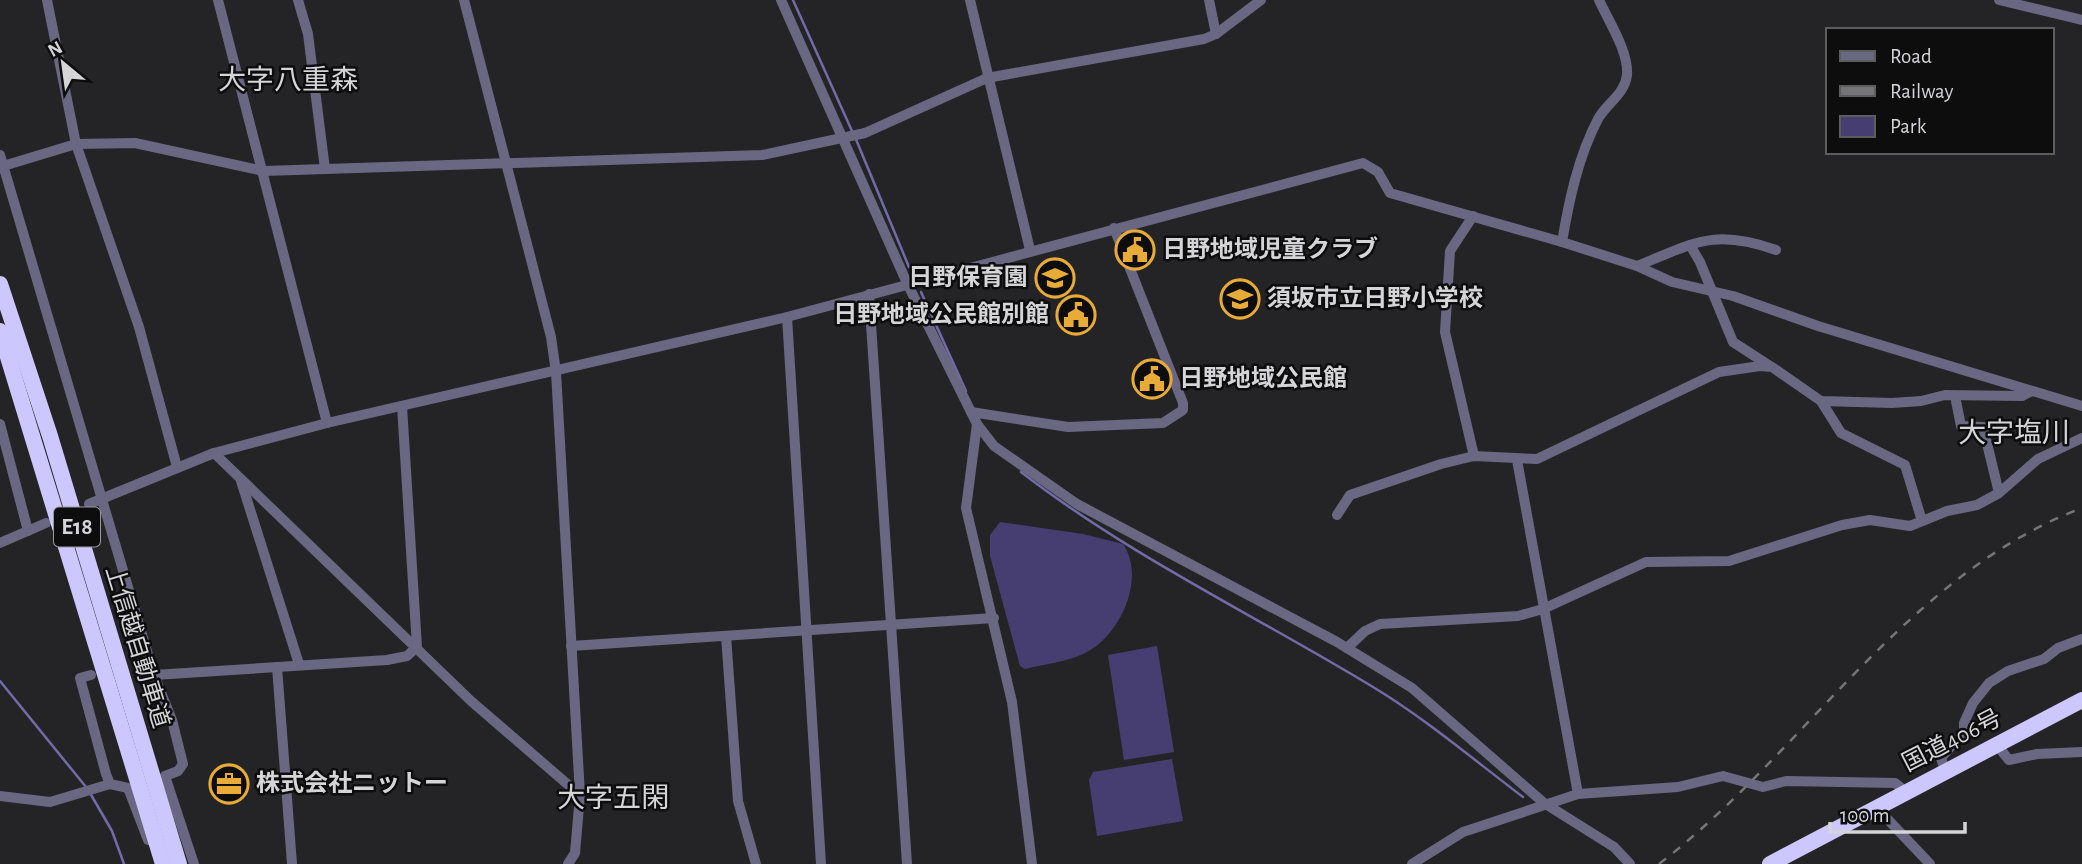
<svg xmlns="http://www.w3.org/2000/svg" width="2082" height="864" font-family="'Alegreya Sans','Noto Sans JP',sans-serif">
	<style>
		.green { fill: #463e70 }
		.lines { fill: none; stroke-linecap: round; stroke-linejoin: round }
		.stream { stroke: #736aa8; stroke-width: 2.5 }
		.minor { stroke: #6a6782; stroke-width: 10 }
		.highway { stroke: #ccc7fd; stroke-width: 16 }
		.rail { stroke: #757577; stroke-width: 2.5; stroke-dasharray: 9 9; stroke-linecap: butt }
		.labels { text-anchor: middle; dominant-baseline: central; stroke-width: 5; stroke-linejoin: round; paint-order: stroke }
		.shield { fill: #0d0d0e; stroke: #99999b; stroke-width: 2 }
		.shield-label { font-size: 23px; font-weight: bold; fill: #d5d5d7 }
		.poi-label { font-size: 24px; font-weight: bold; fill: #d5d5d7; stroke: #0d0d0e; text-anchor: start }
		.street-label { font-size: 24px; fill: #d5d5d7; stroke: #0d0d0e }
		.quarter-label { font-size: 28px; fill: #d5d5d7; stroke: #0d0d0e }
	</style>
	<rect width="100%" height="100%" fill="#242426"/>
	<!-- green -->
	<g class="green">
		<path d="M1000,522L1083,534L1123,544C1147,579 1119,638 1083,654C1066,662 1044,664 1025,669L1020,666L990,556V535Z"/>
		<path d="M1157,646L1174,752L1124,760L1108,655Z"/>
		<path d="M1172,759L1183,821L1097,836L1089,780L1093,772Z"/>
	</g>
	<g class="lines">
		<!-- stream -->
		<g class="stream">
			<path d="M793,0L852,131"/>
			<path d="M855,137L909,267"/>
			<path d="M921,292L966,391"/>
			<path d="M1021,472C1130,556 1256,616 1373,687C1426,719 1474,760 1523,797"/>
			<path d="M0,681L86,787"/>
			<path d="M90,793L112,831L124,864"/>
		</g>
		<!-- minor -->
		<g class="minor">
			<path d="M47,0L76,144L139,327L177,467"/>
			<path d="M218,0L327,423"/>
			<path d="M298,0L308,34L325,169"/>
			<path d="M464,0L551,337L556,372L580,795L575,853L568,864"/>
			<path d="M781,0L907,283L977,424L994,446L1077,504L1337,642L1412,688L1544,803L1614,847L1630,864"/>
			<path d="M970,0L1030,250"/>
			<path d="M1209,0L1216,34"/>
			<path d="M1999,0L2082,20"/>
			<path d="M0,155L154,675L172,720L183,764L178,771L165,776L194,864"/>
			<path d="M0,167L76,144L135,143L264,171L762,155L865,133L987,78L1204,39L1216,34L1261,0"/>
			<path d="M1473,216L1450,251L1445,332L1474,456"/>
			<path d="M1562,242C1569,201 1578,157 1598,119C1606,104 1625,94 1627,75C1629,52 1608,20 1599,0"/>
			<path d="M1690,245L1700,262L1733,342L1770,366"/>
			<path d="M1637,266C1695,243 1713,228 1776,250"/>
			<path d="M869,294L907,864"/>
			<path d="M787,317L821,864"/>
			<path d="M1955,396L1961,426L1983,427L1999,493"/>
			<path d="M1821,401L1841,433L1905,465L1922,521"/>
			<path d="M971,412L1068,427L1163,423L1183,410V403L1114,228"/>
			<path d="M0,424L28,531"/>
			<path d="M977,424L966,508L1012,702L1032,864"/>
			<path d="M214,453L471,701L580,795"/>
			<path d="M1517,460L1578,794"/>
			<path d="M241,481L299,664"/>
			<path d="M89,504L214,453L327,423L787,317L1363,163L1378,172L1390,193L1562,242L1637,266L1672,282L1733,296L1818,326L2082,406"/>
			<path d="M1337,515L1350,495L1441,464L1474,456L1537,459L1719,372L1760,366L1772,367L1821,401L1892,403L1921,401L1945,395L2022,396L2032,391"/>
			<path d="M0,543L46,523"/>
			<path d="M726,636L738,801L756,864"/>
			<path d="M571,646L994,618"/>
			<path d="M1347,648L1365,631L1380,624L1518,616L1543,609L1646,562L1729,561L1842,525L1870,520L1910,526L1947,511L1977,505L1999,493L2038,459L2082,438"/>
			<path d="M277,667L292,864"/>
			<path d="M141,672L154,675L387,660L407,656L417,647L402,406"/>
			<path d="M91,675L80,678L106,774L110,784L128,788L148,840"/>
			<path d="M1996,744L2009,760L2037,754L2082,752"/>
			<path d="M1945,771L1941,758L1964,731V723L1973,703L1989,683L2008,671L2044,659L2058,648L2082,639"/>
			<path d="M0,796L50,802L110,784"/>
			<path d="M1876,807L1930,864"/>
			<path d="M1412,864L1463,832L1578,794L1678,787L1723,776L1763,787L1786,781L1895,783L1905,791"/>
		</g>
		<!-- highway -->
		<g class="highway">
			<path d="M0,284L50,436L179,864"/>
			<path d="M0,331L163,864"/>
			<path d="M1770,864L2082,700"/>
		</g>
		<!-- rail -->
		<path class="rail" d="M1659,864C1804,753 1905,575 2082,508"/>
	</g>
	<!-- icons -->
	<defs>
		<g id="civic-ring" transform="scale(2.0125)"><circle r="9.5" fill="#0d0d0e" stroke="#e8ab37" stroke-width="1.5"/><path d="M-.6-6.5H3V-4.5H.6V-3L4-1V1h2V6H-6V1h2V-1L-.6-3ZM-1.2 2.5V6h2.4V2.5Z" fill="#e8ab37"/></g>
		<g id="school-ring" transform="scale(2.0125)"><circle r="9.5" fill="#0d0d0e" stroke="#e8ab37" stroke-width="1.5"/><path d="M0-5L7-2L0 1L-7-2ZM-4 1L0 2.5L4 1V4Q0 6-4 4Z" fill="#e8ab37"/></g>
		<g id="office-ring" transform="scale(2.0125)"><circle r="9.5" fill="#0d0d0e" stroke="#e8ab37" stroke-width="1.5"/><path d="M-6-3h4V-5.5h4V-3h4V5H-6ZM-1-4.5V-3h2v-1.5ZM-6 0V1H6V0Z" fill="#e8ab37"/></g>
	</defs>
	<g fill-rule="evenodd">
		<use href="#civic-ring" x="1135" y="250"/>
		<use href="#school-ring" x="1055" y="278"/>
		<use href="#school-ring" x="1240" y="299"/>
		<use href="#civic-ring" x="1076" y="315"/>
		<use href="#civic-ring" x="1152" y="379"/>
		<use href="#office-ring" x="229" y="784"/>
	</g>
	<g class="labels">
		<!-- shield labels -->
		<rect class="shield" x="54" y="507.5" width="46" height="39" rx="5"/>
		<g class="shield-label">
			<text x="77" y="527">E18</text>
		</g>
		<!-- poi labels -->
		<g class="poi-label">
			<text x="1162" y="250">日野地域児童クラブ</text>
			<text x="1028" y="278" text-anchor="end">日野保育園</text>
			<text x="1267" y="299">須坂市立日野小学校</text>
			<text x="1049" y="315" text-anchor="end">日野地域公民館別館</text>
			<text x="1179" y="379">日野地域公民館</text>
			<text x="256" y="784">株式会社ニットー</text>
		</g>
		<!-- street labels -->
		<g class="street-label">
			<text transform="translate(137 647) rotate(73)">上信越自動車道</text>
			<text transform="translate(1952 741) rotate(-27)">国道406号</text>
		</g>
		<!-- quarter labels -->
		<g class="quarter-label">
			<text x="288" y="81">大字八重森</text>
			<text x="2014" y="434">大字塩川</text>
			<text x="613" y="799">大字五閑</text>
		</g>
	</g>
	<!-- legend -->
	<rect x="1826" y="28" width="228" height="126" fill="#0d0d0e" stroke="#5d5d5e" stroke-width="2"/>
	<rect x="1840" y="51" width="35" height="10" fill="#6a6782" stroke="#5d5d5e" stroke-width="2"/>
	<text x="1890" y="63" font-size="21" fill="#d5d5d7">Road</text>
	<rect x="1840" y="86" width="35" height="10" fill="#757577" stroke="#5d5d5e" stroke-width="2"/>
	<text x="1890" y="98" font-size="21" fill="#d5d5d7">Railway</text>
	<rect x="1840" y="116" width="35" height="21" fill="#463e70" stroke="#5d5d5e" stroke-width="2"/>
	<text x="1890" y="133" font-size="21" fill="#d5d5d7">Park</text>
	<!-- north arrow -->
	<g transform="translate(63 63) rotate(331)" stroke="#0d0d0e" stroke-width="5" paint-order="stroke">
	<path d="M0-5L12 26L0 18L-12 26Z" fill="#d5d5d7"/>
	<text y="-10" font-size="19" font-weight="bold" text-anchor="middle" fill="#d5d5d7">N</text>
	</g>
	<!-- scale -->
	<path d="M1830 822v10h135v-10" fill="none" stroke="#d5d5d7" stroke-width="3.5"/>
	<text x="1840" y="822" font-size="21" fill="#d5d5d7" stroke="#0d0d0e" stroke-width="5" paint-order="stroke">100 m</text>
</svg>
